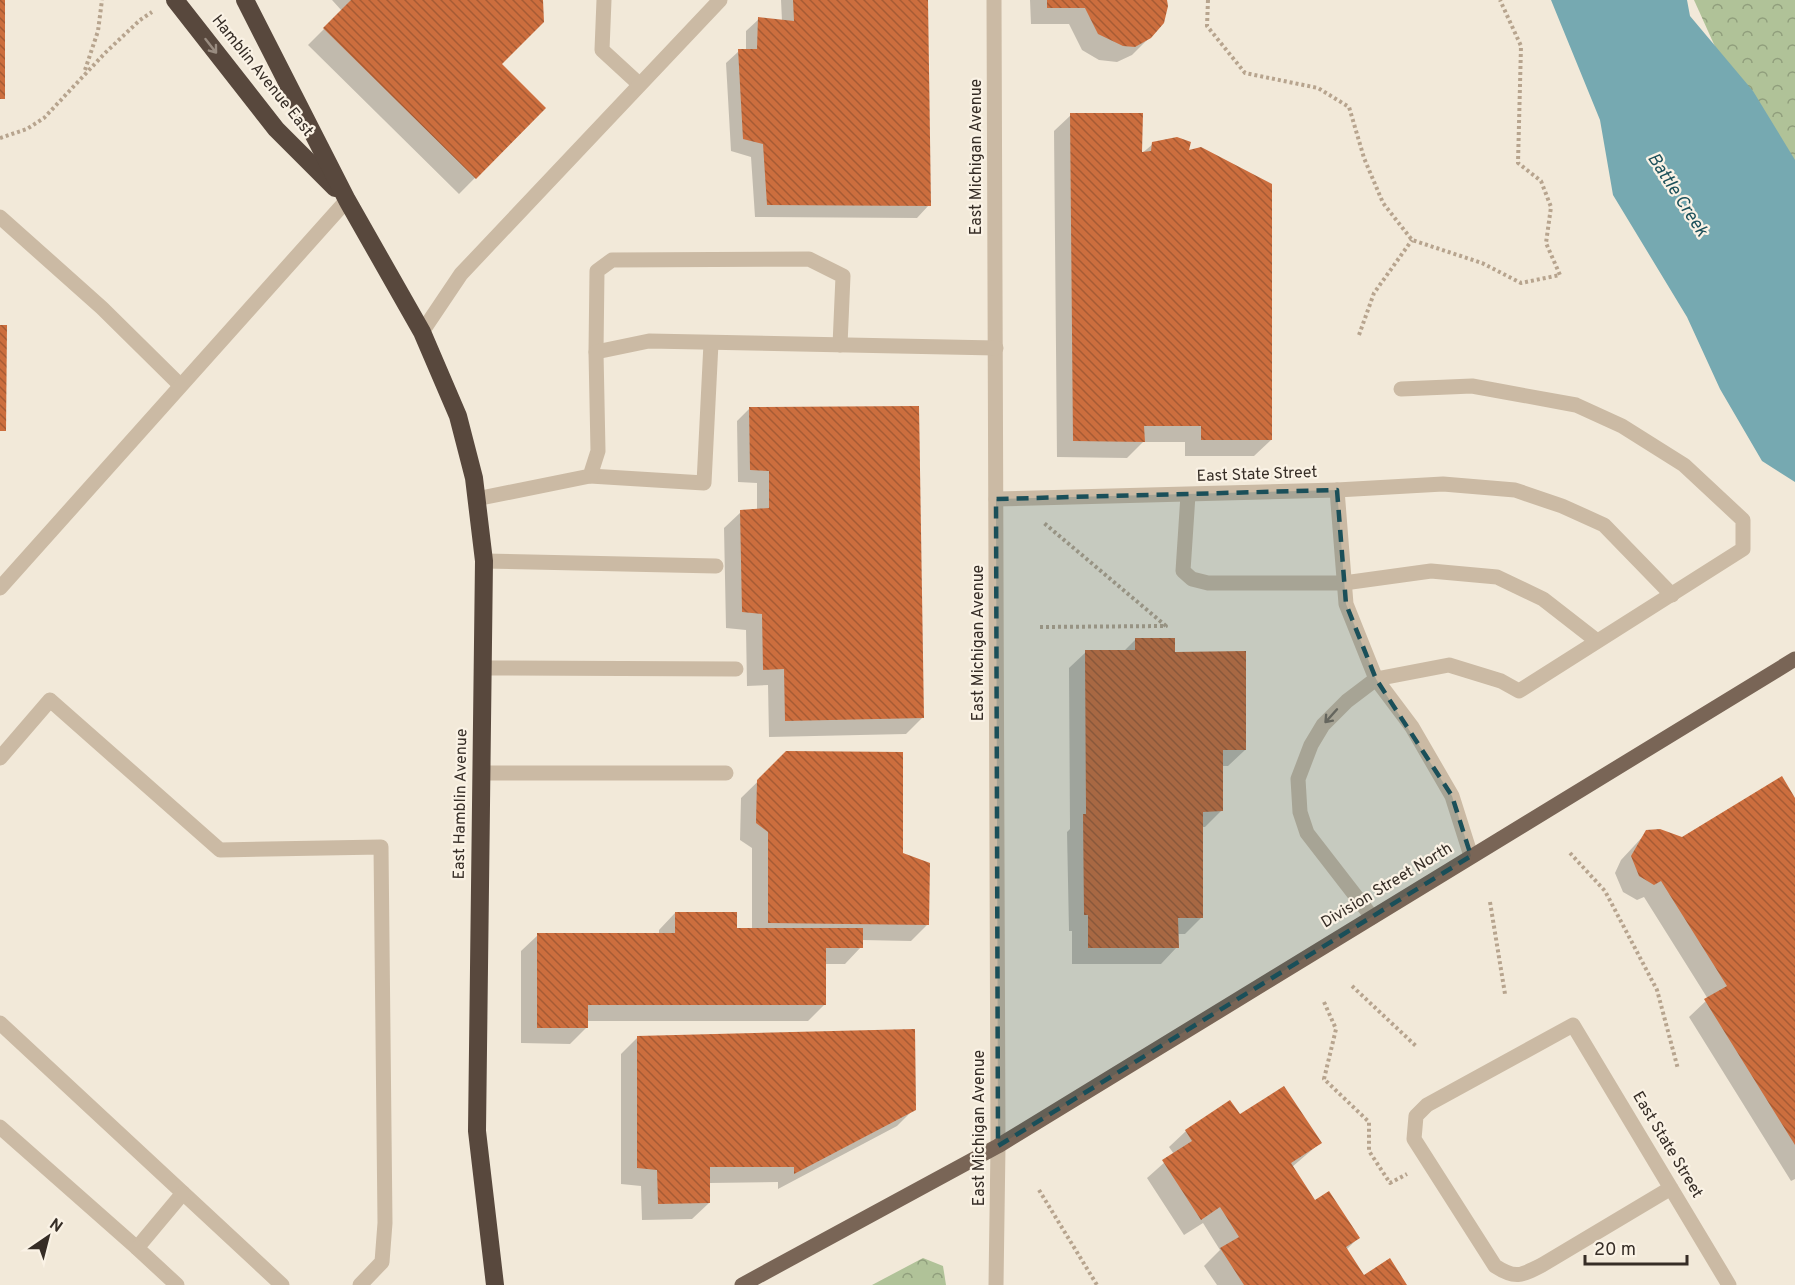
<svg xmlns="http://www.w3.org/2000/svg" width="1795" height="1285" font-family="Overpass,sans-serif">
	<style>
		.forest { fill: url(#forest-crowns) }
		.water { fill: #76a9b1 }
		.shadow { fill: #0003 }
		.building { fill: url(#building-back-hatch) }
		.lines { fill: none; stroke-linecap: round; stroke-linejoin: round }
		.path { stroke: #b7a48e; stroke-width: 4; stroke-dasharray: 3 3; stroke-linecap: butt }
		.minor { stroke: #cbbaa4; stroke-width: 15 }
		.major { stroke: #796556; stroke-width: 15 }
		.highway { stroke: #58483d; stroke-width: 18 }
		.oneway { stroke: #998c80 }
		.oneway2 { stroke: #796c5f }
		.marked { fill: #1a4f59; fill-opacity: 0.2; stroke: #1a4f59; stroke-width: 4.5; stroke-dasharray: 12 8; stroke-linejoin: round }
		.labels { text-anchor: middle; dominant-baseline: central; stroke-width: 4.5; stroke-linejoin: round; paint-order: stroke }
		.street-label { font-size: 16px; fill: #362d26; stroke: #faf2e5 }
		.water-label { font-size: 18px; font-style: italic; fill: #1a4f59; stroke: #faf2e5 }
	</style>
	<defs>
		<pattern id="forest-crowns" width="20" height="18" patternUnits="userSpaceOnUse" patternTransform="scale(1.5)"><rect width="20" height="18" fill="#b0c298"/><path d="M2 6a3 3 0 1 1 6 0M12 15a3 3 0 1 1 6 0" fill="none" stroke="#909e7c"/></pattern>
		<pattern id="building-back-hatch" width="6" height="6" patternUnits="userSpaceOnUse" patternTransform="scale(1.5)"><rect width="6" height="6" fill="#cc6e3e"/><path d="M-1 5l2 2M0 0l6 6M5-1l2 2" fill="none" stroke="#a65b34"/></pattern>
	</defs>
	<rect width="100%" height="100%" fill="#f2e9d9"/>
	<!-- forest -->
	<g class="forest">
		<path d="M1694,0H1795V224Z"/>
		<path d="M923,1258L943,1266L946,1285H872Z"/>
	</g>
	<!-- water -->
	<path class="water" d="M1551,0H1687L1690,16L1753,91L1795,160V482L1762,461L1720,389L1687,317L1613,195L1600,120Z"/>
	<!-- shadow -->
	<g class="shadow">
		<path d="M332,0H542L500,64L544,108L459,194L308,45L342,11Z"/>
		<path d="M781,0H926L929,205L917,218L755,217L751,157L731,151L726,63L739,51H746V31L759,19L782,21Z"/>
		<path d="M1030,0H1166L1158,29L1132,55L1117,62L1099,60L1082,50L1069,24H1031Z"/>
		<path d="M1071,115L1141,154L1153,144L1187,152L1271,440L1254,456H1185V442H1143L1127,458L1057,457L1054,131Z"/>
		<path d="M750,408L923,717L906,734L769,737L768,685L747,686L746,630L726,628L724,528L741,512L757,511V483L738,482L737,421Z"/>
		<path d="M1135,640L1174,653L1245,750L1228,766H1221L1222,810L1205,827H1201L1202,917L1185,934H1177V947L1161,964H1072V931H1069L1067,832L1070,829L1069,668L1086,652L1124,651Z"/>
		<path d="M787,753L901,854L928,924L911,941L861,940V947L845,964H824V1005L808,1021H587V1027L570,1044L521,1043V951L538,935H659V930L675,913L736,929H752V848L740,840L741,798Z"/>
		<path d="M1795,800V1179L1791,1181L1689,1017L1708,999L1644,897L1637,900L1623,892L1615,873L1621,860L1647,832L1682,839Z"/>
		<path d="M638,1037L914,1109L897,1126L778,1189V1182L709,1183V1203L692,1219L642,1220L641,1186L621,1184V1054Z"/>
		<path d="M1239,1116L1320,1143L1292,1167L1314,1202L1358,1238L1346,1250L1364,1277L1406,1285H1217L1204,1266L1220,1250L1203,1223L1184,1235L1147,1178L1174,1154L1169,1147L1186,1131Z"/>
	</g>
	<!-- building -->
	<g class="building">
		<rect x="0" y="0" width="5" height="99"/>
		<path d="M351,0H543L544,22L502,64L546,108L476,179L323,28Z"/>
		<path d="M793,0H928L931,206L767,205L763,144L743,139L738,49H757L758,17L794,21Z"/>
		<path d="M1047,0H1167L1168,6L1164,23L1151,38L1135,47L1123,46L1098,34L1085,8H1047Z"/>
		<path d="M1070,113H1143L1142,152L1151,151L1152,142L1177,137L1191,142L1189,150L1201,147L1272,184V440H1201V426H1144L1145,442L1073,441Z"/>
		<path d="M0,325H7L6,431H0Z"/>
		<path d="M919,406L924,718L785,721L784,669L763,670L762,614L742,612L740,510L769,508V471L750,470L749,407Z"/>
		<path d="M1135,638H1175V652L1246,651V750H1223V811L1203,812V918H1178L1179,948H1088V915H1084L1083,814H1086L1085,650H1135Z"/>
		<path d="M786,751L903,752V853L930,863L929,925L768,923V832L756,823L757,780Z"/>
		<path d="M1782,776L1795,798V1145L1704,999L1727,986L1661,881L1654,885L1639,876L1631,856L1646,830L1660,829L1682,837Z"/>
		<path d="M675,912H737V928H863V948H826V1005H588V1028H537V933H675Z"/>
		<path d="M915,1029L916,1110L794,1174V1167H710V1203L658,1204L657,1170L637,1168V1036Z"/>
		<path d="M1284,1086L1322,1143L1291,1163L1315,1200L1329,1191L1360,1238L1346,1247L1364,1275L1390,1258L1407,1285H1244L1220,1248L1239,1237L1220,1207L1201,1220L1162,1160L1192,1141L1185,1130L1230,1100L1240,1114Z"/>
	</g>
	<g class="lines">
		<!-- path -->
		<g class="path">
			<path d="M1208,0L1207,26L1245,73L1318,88L1349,107L1364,158L1383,203L1412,240L1482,263L1521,283L1560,275L1546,243L1551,207L1541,181L1518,163L1521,46L1500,0"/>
			<path d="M85,70L98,31L102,0"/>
			<path d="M0,138L27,129L44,118L105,53L140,20L152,12"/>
			<path d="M1359,335L1374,293L1412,240"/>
			<path d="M1040,627L1166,626L1044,523"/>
			<path d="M1570,853L1605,891L1657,990L1678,1069"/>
			<path d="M1490,902L1505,994"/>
			<path d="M1352,986L1417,1047"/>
			<path d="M1324,1002L1336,1029L1324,1079L1369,1122V1151L1390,1183L1407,1174"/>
			<path d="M1039,1190L1097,1285"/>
		</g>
		<!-- minor -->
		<g class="minor">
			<path d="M604,0L602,50L639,84"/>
			<path d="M994,0L998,1146L996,1285"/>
			<path d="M0,217L102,308L179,384"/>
			<path d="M422,332L461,274L720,0"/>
			<path d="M596,352L597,271L612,260L809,259L843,276L840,345"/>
			<path d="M590,476L704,483L711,343"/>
			<path d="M1337,490L1443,484L1515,490L1562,506L1604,525L1672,595"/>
			<path d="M1188,495L1183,571L1192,579L1208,583H1344L1431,571L1497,577L1543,599L1597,641"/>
			<path d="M476,499L590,476L598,451L596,352L649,341L996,348"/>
			<path d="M996,499L1337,490L1346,604L1376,679L1412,727L1452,796L1471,856"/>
			<path d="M484,561L716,566"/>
			<path d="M0,588L347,200"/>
			<path d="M482,668L736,669"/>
			<path d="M0,758L50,700L220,850L381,847L385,1223L382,1262L360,1285"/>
			<path d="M481,773H726"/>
			<path d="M1372,917L1307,833L1300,812L1298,779L1311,745L1323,725L1347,701L1376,679L1449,665L1501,681L1519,691L1743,549V520L1684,465L1622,426L1576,405L1472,386L1401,389"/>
			<path d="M0,1023L282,1285"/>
			<path d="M0,1127L137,1248L183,1193"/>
			<path d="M1671,1188L1542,1265C1521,1276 1515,1279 1495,1266L1414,1139L1416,1116L1427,1105L1573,1025L1729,1285"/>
			<path d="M137,1248L177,1285"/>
		</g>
		<!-- major -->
		<path class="major" d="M742,1285L998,1146L1795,659"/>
		<!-- highway -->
		<g class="highway">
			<path d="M175,0L276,129L335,188"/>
			<path d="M245,0L347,200L422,332L458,416L474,478L484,561L477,1131L495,1285"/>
		</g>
	</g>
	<!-- one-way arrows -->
	<defs><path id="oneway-shaft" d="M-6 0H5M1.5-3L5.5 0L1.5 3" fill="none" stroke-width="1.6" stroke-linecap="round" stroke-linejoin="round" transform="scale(1.5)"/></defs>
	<use class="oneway" href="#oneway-shaft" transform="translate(211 46) rotate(52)"/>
	<use class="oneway2" href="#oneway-shaft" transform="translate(1331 716) rotate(132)"/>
	<!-- marked area -->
	<path class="marked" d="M1337,490L1346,604L1376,679L1452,796L1471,856L998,1146L996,499Z"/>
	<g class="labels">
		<!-- street labels -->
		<g class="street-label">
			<text transform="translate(262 76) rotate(51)">Hamblin Avenue East</text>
			<text transform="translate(977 157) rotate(-90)">East Michigan Avenue</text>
			<text transform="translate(1257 475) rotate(-2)">East State Street</text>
			<text transform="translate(979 643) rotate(-90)">East Michigan Avenue</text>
			<text transform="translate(461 804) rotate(-89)">East Hamblin Avenue</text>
			<text transform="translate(1387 886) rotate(-31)">Division Street North</text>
			<text transform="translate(980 1128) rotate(-90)">East Michigan Avenue</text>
			<text transform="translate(1667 1145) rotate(59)">East State Street</text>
		</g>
		<!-- water labels -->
		<g class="water-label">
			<text transform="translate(1677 195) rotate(57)">Battle Creek</text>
		</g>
	</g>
	<!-- north arrow -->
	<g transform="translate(48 1237) rotate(35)" stroke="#faf2e5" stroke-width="4.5" paint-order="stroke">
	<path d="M0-4.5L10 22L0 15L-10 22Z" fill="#362d26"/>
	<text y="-9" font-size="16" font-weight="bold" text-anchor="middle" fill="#362d26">N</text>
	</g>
	<!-- scale -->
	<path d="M1585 1255v9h102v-9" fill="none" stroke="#362d26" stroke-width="3"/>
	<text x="1594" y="1255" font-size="18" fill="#362d26" stroke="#faf2e5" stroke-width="4.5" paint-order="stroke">20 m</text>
</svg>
